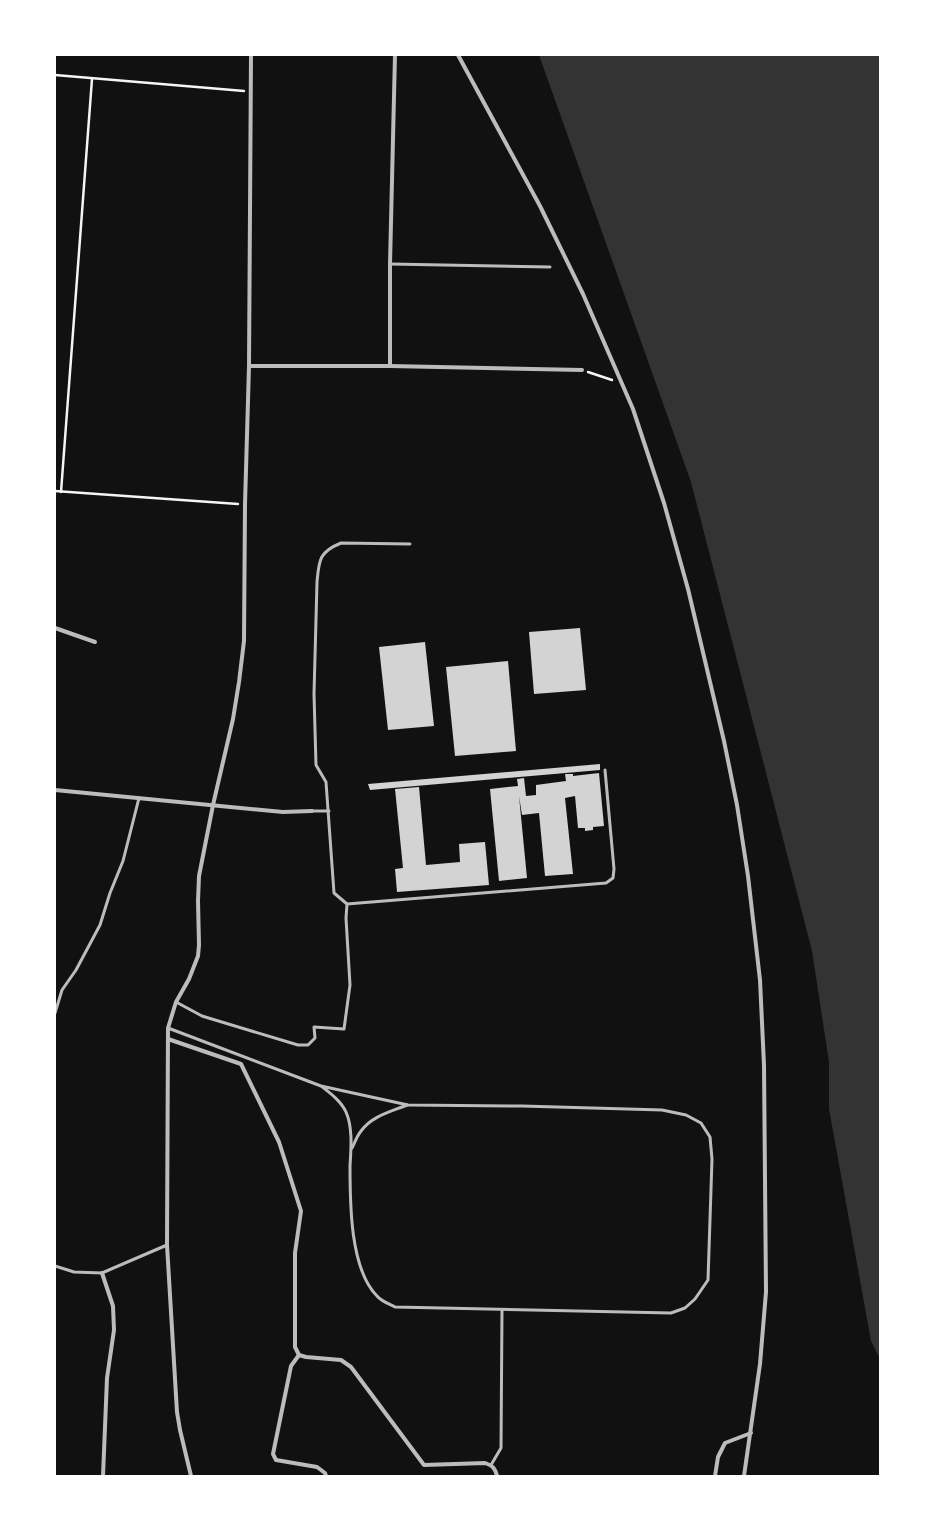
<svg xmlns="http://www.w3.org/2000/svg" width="935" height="1531" font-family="'Asap Condensed',sans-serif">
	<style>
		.water { fill: #333 }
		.building { fill: #d3d3d3 }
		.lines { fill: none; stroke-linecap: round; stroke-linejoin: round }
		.path { stroke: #f5f5f5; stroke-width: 2.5 }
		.service { stroke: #bcbcbc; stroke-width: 3 }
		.minor { stroke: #bcbcbc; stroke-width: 4 }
	</style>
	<rect width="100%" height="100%" fill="#111"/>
	<!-- water -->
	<path class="water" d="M539,55H880V1359L871,1341L829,1109V1062L812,951L691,482Z"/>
	<!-- building -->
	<g class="building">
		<path d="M580,628L586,690L534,694L529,632Z"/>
		<path d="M425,642L434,726L388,730L379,647Z"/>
		<path d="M508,661L516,751L455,756L446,667Z"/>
		<path d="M600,764V770L370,790L368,784Z"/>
		<path d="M599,773L604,826L593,827V830L585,831V828H578L575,796L565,798L573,874L545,876L539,813L522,815L519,796L527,878L499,881L490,789L518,786L517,779L524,778L526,796L536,795V785L566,781L565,774H573V776Z"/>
		<path d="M419,787L426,865L460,862L459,844L485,842L489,885L397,892L395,869L403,868L395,789Z"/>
	</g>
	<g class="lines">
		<!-- path -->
		<g class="path">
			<path d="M55,75L244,91"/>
			<path d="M588,372L612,380"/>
			<path d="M55,491L238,504"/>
			<path d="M61,492L92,79"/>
		</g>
		<!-- service -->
		<g class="service">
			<path d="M390,264L550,267"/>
			<path d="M312,811H329"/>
			<path d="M347,904L606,883L613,878L614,869L605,770"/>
			<path d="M176,1002L202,1016L298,1045H308L315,1038L314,1027L344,1029L350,985L346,918L347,904L334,893L326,782L316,765L314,694L317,582C319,560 319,552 341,543L410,544"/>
			<path d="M55,1013L62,990L76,970L100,925L110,893L123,861L139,798"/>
			<path d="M168,1028L321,1086L408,1105L522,1106L662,1110L686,1115L701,1123L710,1137L712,1159L708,1280L695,1299L685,1308L671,1313L395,1307C389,1304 381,1301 377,1296C350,1269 350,1203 350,1166C351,1149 353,1128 346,1112C341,1101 330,1093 321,1086"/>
			<path d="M352,1148C355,1142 357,1136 361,1131C372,1116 390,1112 407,1105"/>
			<path d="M55,1266L74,1272L102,1273L167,1245"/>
			<path d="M491,1465L501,1448L502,1310"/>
		</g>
		<!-- minor -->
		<g class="minor">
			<path d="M458,55L540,206L583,294L633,409L664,503L688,589L724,741L737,805L748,876L760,980L764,1065L766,1292L760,1364L744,1476"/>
			<path d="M249,366H390L582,370"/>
			<path d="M390,366V264L395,55"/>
			<path d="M55,628L95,642"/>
			<path d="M55,790L283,812L312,811"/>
			<path d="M168,1039L241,1064L279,1142L301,1211L295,1253V1347L299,1355L306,1357L341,1360L351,1367L424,1465L485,1463C493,1466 495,1468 497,1476"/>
			<path d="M102,1273L113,1306L114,1330L107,1378L103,1476"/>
			<path d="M299,1355L291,1366L273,1454L276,1460L317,1467L325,1473L326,1476"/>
			<path d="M191,1476L180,1430L177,1412L167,1245L168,1028L176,1002L189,979L198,956L199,945L198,901L199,876L213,805L233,719L239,682L244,641L245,504L249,366L251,55"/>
			<path d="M715,1476L718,1457L725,1443L751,1433"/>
		</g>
	</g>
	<!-- border -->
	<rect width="935" height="1531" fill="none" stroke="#ffffff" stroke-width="112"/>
</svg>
